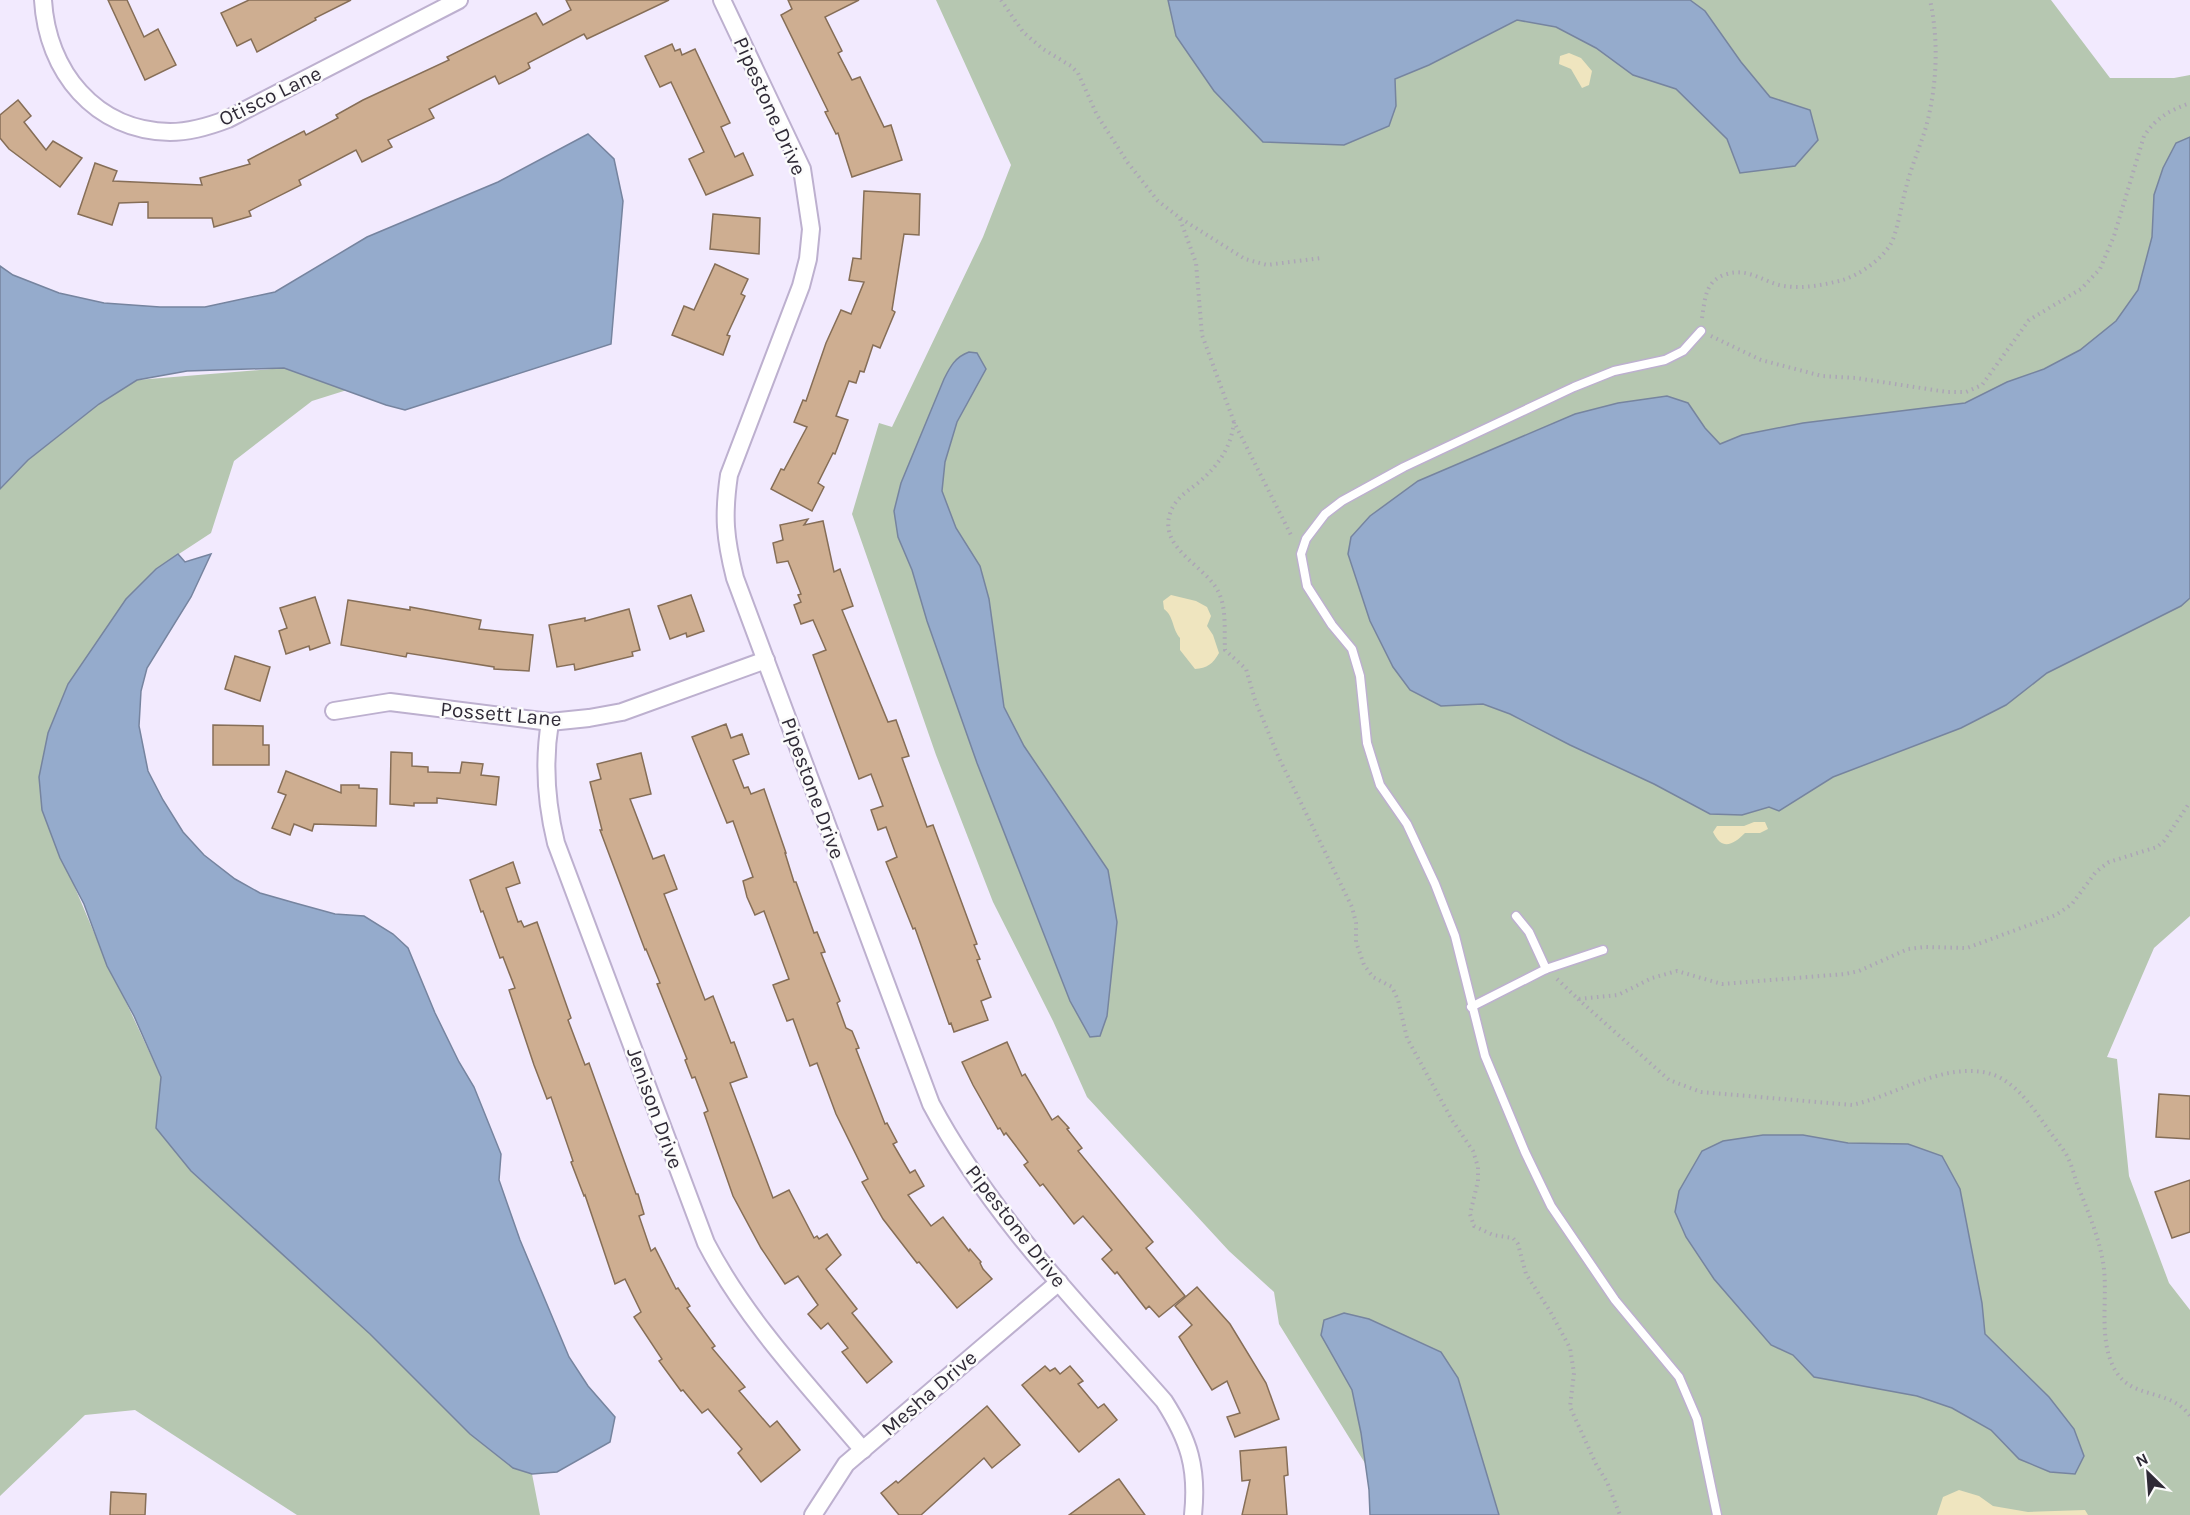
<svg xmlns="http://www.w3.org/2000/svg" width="2190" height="1515" font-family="Karla,sans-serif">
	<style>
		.green { fill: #b6c7b1 }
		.sand { fill: #efe5bf }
		.water { fill: #95abcc; stroke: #76849f; stroke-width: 1.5 }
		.building { fill: #ceae91; stroke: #866e57; stroke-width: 1.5 }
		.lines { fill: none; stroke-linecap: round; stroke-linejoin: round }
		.service-casing { stroke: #bdb0cf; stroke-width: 11 }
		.minor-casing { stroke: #bdb0cf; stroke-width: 20 }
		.path { stroke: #aca5b6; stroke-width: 4; stroke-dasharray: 1.5 4.5; stroke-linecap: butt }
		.service { stroke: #fff; stroke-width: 8 }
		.minor { stroke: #fff; stroke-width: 16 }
		.labels { text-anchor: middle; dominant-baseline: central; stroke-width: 5; stroke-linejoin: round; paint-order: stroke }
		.street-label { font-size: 21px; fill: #2f2a36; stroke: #fbfbfb }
	</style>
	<rect width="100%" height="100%" fill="#f2eafe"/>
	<!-- green -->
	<g class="green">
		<path d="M936,0H2051L2110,78H2174L2190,75V916L2154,948L2107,1057L2117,1059L2129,1176L2169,1283L2190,1310V1515H1397L1279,1324L1274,1292L1229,1251L1087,1097L1053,1021L993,902L936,755L852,514L879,423L892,427L983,237L1011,165Z"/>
		<path d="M284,368L347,390L312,401L234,461L211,533L156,569L68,684L48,733L42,810L98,942L161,1077L191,1171L532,1474L540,1515H297L135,1410L85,1415L0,1496V489L28,460L99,404L137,380Z"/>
	</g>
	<!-- sand -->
	<g class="sand">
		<path d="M1569,53L1581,58L1592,71L1589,85L1582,88L1571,69L1559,64L1560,56Z"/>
		<path d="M1171,595L1196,601L1207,607L1211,616L1207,626L1213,635L1219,653C1213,664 1207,668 1195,669L1180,650V638C1172,629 1174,616 1164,609L1163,601Z"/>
		<path d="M1754,822H1765L1768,829L1760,833H1745C1733,845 1722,851 1713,832L1717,826H1744Z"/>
		<path d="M1959,1490L1979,1496L1993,1506L2028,1512L2085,1510L2088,1515H1937L1943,1497Z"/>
	</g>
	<!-- water -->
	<g class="water">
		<path d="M1168,0H1690L1705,11L1741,62L1770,97L1810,110L1818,140L1795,166L1740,173L1727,139L1676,89L1633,75L1596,48L1556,27L1517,20L1429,65L1395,79L1396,106L1389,126L1344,145L1263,142L1214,91L1176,36Z"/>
		<path d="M588,134L614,159L623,201L611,344L405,410L386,405L284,368L187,371L137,380L99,404L28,460L0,489V266L13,275L59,293L104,303L160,307H205L275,292L367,237L498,182Z"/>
		<path d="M2190,137V598L2181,606L2047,673L2006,705L1961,728L1833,777L1779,811L1769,807L1742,815L1710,814L1654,784L1570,745L1510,714L1483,704L1441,706L1410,690L1393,667L1370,621L1348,554L1351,537L1370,516L1418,481L1575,414L1618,403L1667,396L1688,403L1705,428L1720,444L1742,435L1803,423L1965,403L2007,382L2044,369L2080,350L2116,321L2138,290L2152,237L2154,195L2163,168L2176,143Z"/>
		<path d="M969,352L977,353L986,369L957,422L945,462L942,491L956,528L980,566L989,599L1004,707L1024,746L1108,870L1117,922L1107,1016L1100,1036L1090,1037L1070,1001L977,763L927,621L912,570L898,537L894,511L901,483L944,379C950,367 955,357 969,352Z"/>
		<path d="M178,554L185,562L211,554L191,597L147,668L141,691L139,726L148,771L163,800L183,832L204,855L235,879L260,893L295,903L335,914L364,916L393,934L408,948L435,1013L459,1062L474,1087L501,1154L499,1180L520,1240L569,1357L588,1386L615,1417L610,1442L557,1472L532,1474L513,1468L470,1434L370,1334L191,1171L156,1128L161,1077L134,1016L107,966L84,904L60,858L42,810L39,777L48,733L68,684L126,599L156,569Z"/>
		<path d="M1763,1135H1803L1848,1143L1908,1144L1942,1156L1960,1189L1982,1303L1985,1334L2049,1397L2074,1429L2084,1456L2075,1474L2050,1472L2019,1459L1991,1430L1952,1408L1917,1396L1814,1377L1793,1355L1771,1345L1714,1279L1686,1237L1675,1212L1679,1191L1702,1151L1723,1141Z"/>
		<path d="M1344,1313L1369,1319L1441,1352L1458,1378L1499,1515H1370L1369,1490L1361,1433L1352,1390L1321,1335L1324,1320Z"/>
	</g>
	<!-- building -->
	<g class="building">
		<path d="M108,0H127L144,37L158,29L176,65L145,80Z"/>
		<path d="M249,0H351L315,18L316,20L257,52L251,39L237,46L221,13Z"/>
		<path d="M566,0H669L587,39L584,34L528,63L530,68L525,71L499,84L495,76L429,109L434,118L388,140L392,147L362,162L356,150L299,180L301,185L249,211L251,216L214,227L212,218H148V202L119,203L112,225L78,214L95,163L117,171L113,181L202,185L200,178L250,164L248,160L304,131L306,135L338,118L336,115L363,100L449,60L447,57L536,13L543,25L571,10Z"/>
		<path d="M788,0H859L825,17L842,51L838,53L852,80L860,77L884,127L891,125L902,160L852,177L838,133L836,134L825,112L828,111L781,15L792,9Z"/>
		<path d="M672,44L675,51L680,49L682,55L695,49L730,123L721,127L735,157L743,153L753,175L706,195L689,159L704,152L671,82L660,87L645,56Z"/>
		<path d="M18,100L31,116L24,122L46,150L53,141L82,158L60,187L9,149L0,138V115Z"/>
		<path d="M864,191L920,194L919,235L904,234L892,310L895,312L880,348L873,345L864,372L860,371L856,383L849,381L836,416L848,420L835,454L833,453L818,483L824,487L812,511L771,489L781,469L784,470L807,427L794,422L803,400L806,401L826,343L841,310L851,314L864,282L849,280L853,258L861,259Z"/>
		<path d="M713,214L760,218L759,254L710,249Z"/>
		<path d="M715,264L748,279L741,294L745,296L727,335L730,336L723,355L672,335L684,306L694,310Z"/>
		<path d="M808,519L804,525L823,521L834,572L840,569L853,606L842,610L888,722L896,720L909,756L902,758L927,827L933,825L977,944L974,945L980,959L977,960L991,997L981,1001L988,1020L954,1032L951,1023L949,1024L915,928L913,929L886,862L897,857L886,827L878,830L871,810L883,806L871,774L859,779L813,655L826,650L813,620L801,624L794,605L801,602L798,595L801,594L788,561L777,563L773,543L783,540L780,525Z"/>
		<path d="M691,595L704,631L687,637L686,633L670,639L658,606Z"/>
		<path d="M315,597L330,643L310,650L309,646L286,654L279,631L287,628L280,608Z"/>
		<path d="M348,600L410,610V607L481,620L479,629L533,635L529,671L494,669V667L407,653L406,657L341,645Z"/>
		<path d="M629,609L640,650L632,652L633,656L575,670L574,664L557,667L549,625L585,618V621Z"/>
		<path d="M235,656L270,667L260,701L225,689Z"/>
		<path d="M726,724L731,738L742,734L749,754L733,760L744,788L748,787L751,794L764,789L786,853H785L794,882H796L814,933L817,932L825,952L821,953L840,1001L837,1003L846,1028L852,1031L859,1048L856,1049L885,1124L887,1123L897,1142L893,1144L910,1173L915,1170L924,1186L908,1195L931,1226L943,1217L969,1251L970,1249L981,1262L980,1263L983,1269L992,1279L957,1308L919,1262L917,1263L883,1219L862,1182L868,1179L836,1114L817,1063L810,1066L793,1019L787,1021L773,985L789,979L764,911L755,915L747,897L743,881L753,877L733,821L727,823L692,737Z"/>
		<path d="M213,725L263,726V745H269V765H213Z"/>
		<path d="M391,752L412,753V766L428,767V772L460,773L462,762L483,764L481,775L499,777L496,805L437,798V803H414V806L390,804Z"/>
		<path d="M641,753L651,794L630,799L653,859L664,855L677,889L664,894L705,1000L713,996L731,1043L734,1042L747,1077L730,1083L773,1198L789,1190L814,1238L817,1236L819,1239L827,1234L841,1255L826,1269L857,1309L852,1313L892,1362L867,1383L842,1352L848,1348L828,1323L821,1329L808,1314L818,1305L798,1276L785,1284L761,1248L733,1196L704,1113L708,1111L695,1077L692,1078L685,1060L687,1059L657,984L660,983L646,949L645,950L600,830H602L590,782L601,779L597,764Z"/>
		<path d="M286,771L341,793V785H359V788L377,789L376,826L314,824L312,831L294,824L290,835L272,828L286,795L278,792Z"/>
		<path d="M513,862L520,883L506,888L518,922L521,921L524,927L537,922L571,1018L568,1020L585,1065L589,1063L636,1194H638L644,1214L639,1216L651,1251L655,1248L676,1289L678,1288L690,1306L687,1308L715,1346L712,1348L745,1387L739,1391L770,1427L777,1421L800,1450L761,1482L738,1453L742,1449L708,1409L702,1413L683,1390L681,1391L659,1361L662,1359L634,1317L641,1312L625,1279L615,1284L585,1195L584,1196L571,1162L573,1161L551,1097L547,1099L534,1065L509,990L515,988L503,957L500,958L483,911L481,912L470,880Z"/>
		<path d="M1007,1042L1022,1076L1025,1074L1052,1120L1058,1116L1069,1128L1067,1129L1082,1148L1078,1151L1153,1242L1146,1248L1185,1296L1159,1317L1149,1306L1146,1309L1117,1272L1115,1274L1102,1259L1112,1250L1083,1216L1074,1224L1043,1184L1040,1186L1024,1165L1028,1162L1006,1133L1004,1135L1000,1128L998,1129L973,1085L962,1062Z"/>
		<path d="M2159,1094L2190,1096V1139L2156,1137Z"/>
		<path d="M2190,1180V1232L2172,1238L2155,1192Z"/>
		<path d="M1197,1287L1230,1324L1266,1383L1279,1419L1235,1437L1227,1417L1240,1413L1227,1381L1212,1390L1179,1337L1192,1325L1175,1306Z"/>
		<path d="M1045,1366L1050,1371L1055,1368L1060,1374L1070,1366L1083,1381L1078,1384L1098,1408L1104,1404L1117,1420L1079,1452L1022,1385Z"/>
		<path d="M987,1406L1020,1445L992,1468L984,1458L921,1515H899L881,1493L896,1481L898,1483Z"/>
		<path d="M1286,1447L1288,1475L1284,1476L1287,1515H1242L1250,1480L1242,1481L1240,1451Z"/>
		<path d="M1119,1479L1145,1515H1069L1117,1480Z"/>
		<path d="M111,1492L146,1494L145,1515H110Z"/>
	</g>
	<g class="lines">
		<!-- service casing -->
		<g class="service-casing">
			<g id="service">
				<path d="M1701,331L1683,351L1665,360L1614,371L1574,387L1404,467L1342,501L1325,514L1306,539L1301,554L1307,586L1332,625L1352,649L1360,676L1367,743L1380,785L1407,824L1435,884L1455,936L1485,1056L1525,1152L1551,1206L1615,1300L1679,1377L1697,1419L1717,1515"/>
				<path d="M1516,916L1529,932L1546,969"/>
				<path d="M1471,1007L1546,969L1603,950"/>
			</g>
		</g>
		<!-- minor casing -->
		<g class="minor-casing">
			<g id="minor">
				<path d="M43,0C47,71 95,131 170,132C190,132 210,126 228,119L459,0"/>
				<path d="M722,0L802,169L811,229L808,259L801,286L729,475C723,516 725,538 735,578L931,1104C990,1215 1081,1307 1164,1401C1189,1440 1198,1468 1193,1515"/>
				<path d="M334,711L390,702L550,722L589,718L622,712L766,660"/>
				<path d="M550,722C543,764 546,802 556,843L706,1243C746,1320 807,1384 863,1450"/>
				<path d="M813,1515L846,1464L1059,1282"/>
			</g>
		</g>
		<!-- path -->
		<g class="path">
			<path d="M1001,0L1023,32L1043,49L1071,66L1078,73L1097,115L1128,163L1158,201L1180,218L1245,259L1267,265L1321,258"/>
			<path d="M1180,219L1196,263L1202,335L1234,422L1292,537"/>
			<path d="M1702,318C1705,299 1705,280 1727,274C1747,268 1761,280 1779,285C1800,290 1823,285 1843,280C1859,275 1881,260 1890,245C1897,235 1902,201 1906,188C1911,167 1920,147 1926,127C1937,86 1939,41 1930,0"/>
			<path d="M1711,336L1761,360L1822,376L1856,378L1947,392H1966L1982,385L2029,320L2081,289L2100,269L2114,236L2144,136C2157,117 2169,111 2190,103"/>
			<path d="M1234,422C1231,448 1218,466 1198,483C1185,493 1173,500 1169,517C1162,550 1205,566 1218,591C1227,608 1224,631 1225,650L1246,669L1255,700L1279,758L1352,907L1356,923V942L1364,965L1373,977L1392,987L1398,1000L1407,1038L1452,1120L1473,1151L1478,1167V1181L1470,1214L1474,1226L1493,1235L1513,1238L1518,1244L1526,1274L1550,1311L1570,1348L1574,1373L1570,1407L1596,1464L1607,1482L1620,1515"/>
			<path d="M1557,979L1578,999L1618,995L1652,978L1677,971L1722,984L1845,974L1859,971L1908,949L1924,947L1967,948L2056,915L2072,904L2095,873L2102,867L2109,862L2157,847L2164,841L2190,802"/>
			<path d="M1578,999L1669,1080L1701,1092L1852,1105C1894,1096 1938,1065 1983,1072C2014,1077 2033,1108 2050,1132C2055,1139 2061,1146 2066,1154C2071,1163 2074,1174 2077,1184C2087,1209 2098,1234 2103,1262C2109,1296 2097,1338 2115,1370C2133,1401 2169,1387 2190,1416"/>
		</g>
		<!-- service -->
		<use href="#service" class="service"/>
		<!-- minor -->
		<use href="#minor" class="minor"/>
	</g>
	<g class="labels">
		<!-- street labels -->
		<g class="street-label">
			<text transform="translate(270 96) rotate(-26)">Otisco Lane</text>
			<text transform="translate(770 106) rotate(66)">Pipestone Drive</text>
			<text transform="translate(501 714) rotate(5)">Possett Lane</text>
			<text transform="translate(813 788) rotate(70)">Pipestone Drive</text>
			<text transform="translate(655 1108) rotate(70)">Jenison Drive</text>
			<text transform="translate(1016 1226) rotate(52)">Pipestone Drive</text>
			<text transform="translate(929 1393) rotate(-41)">Mesha Drive</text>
		</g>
	</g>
	<!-- north arrow -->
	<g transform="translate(2148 1473) rotate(335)" stroke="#fbfbfb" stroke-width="4.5" paint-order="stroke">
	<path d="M0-4.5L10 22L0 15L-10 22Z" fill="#2f2a36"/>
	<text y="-9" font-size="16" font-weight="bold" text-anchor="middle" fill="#2f2a36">N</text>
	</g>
</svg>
